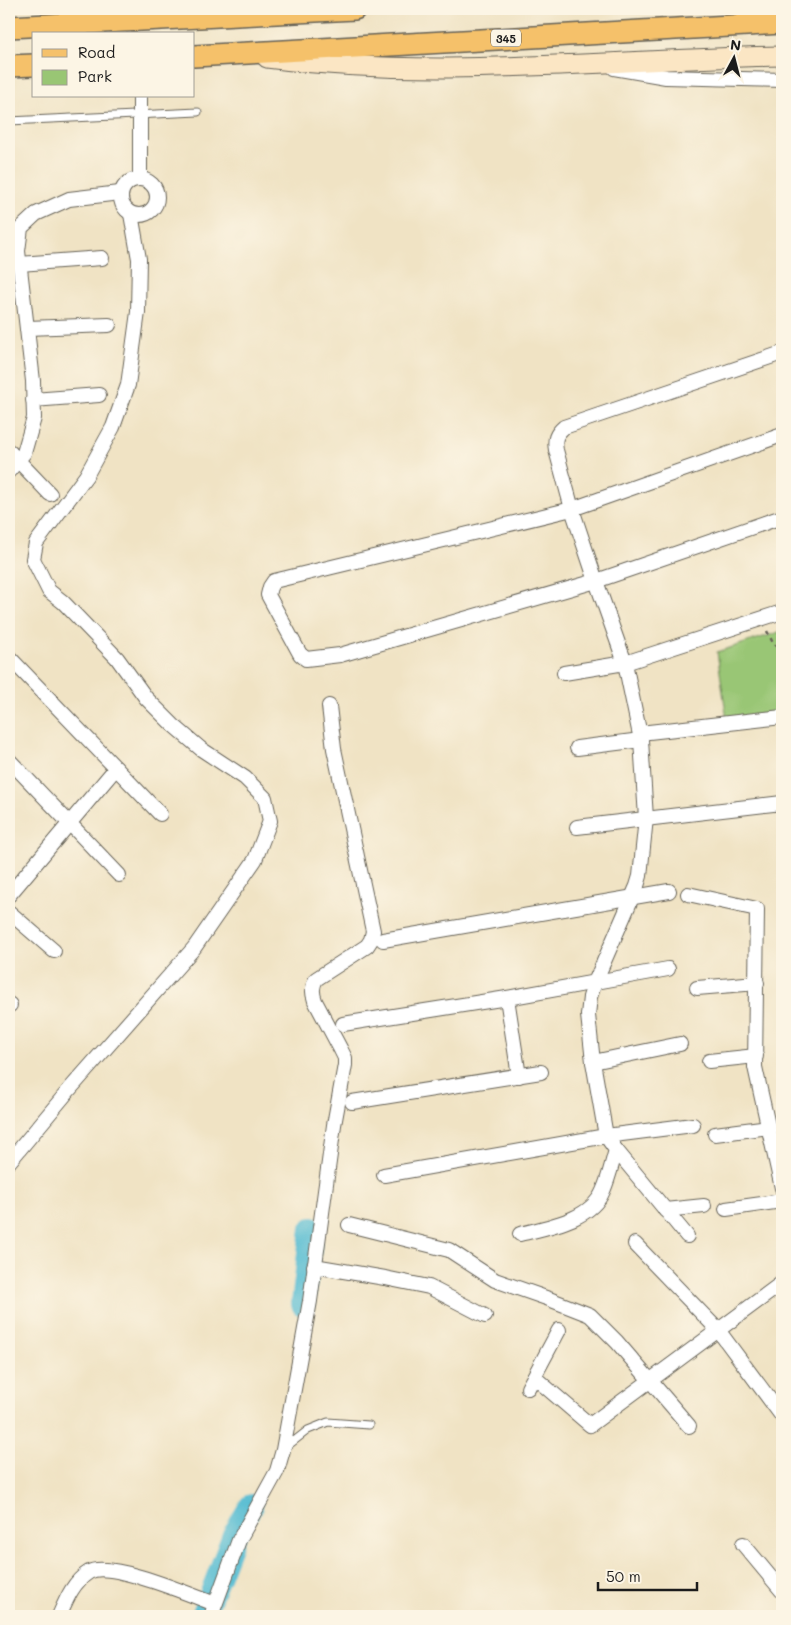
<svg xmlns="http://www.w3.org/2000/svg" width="791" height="1625" font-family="Mali,sans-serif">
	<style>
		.green { fill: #99c674; stroke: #5a7148 }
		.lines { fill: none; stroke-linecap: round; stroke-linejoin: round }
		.river { stroke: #54bcd2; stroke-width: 24 }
		.lane-casing { stroke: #666257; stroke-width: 9 }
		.street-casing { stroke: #666257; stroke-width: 16 }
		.secondary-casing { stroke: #666257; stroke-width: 21 }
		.primary-casing { stroke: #666257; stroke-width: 24 }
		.path { stroke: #666257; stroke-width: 2.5; stroke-dasharray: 4 4; stroke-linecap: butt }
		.lane { stroke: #fff; stroke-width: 7 }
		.street { stroke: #fff; stroke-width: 14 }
		.secondary { stroke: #fbe6c4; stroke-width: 19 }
		.primary { stroke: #f5c16b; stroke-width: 21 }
		.labels { text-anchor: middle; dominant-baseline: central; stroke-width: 4; stroke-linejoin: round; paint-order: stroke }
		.shield { fill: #fcf5e5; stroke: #5f5d58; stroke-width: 1 }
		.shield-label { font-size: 11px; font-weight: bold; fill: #1c1c1c }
	</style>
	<rect width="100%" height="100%" fill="#fcf5e5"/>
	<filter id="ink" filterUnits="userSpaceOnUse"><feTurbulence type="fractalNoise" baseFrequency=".02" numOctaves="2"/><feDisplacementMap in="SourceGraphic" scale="10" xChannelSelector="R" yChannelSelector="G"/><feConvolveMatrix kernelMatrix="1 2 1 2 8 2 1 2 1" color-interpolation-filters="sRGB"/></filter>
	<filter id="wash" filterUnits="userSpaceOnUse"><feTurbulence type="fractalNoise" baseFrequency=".0096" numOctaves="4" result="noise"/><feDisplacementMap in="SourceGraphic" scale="20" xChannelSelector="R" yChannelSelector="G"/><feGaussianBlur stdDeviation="1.12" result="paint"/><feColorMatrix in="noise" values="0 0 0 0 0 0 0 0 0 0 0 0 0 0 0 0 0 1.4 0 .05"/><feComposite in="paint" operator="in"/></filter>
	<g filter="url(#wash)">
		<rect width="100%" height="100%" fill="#f0e3c4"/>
		<!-- green -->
		<path class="green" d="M782,631V712L727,720L717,652Z"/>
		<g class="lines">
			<!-- river -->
			<g class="river">
				<path d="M303,1304L312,1229"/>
				<path d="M203,1616L234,1535L251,1506"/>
			</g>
		</g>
	</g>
	<g filter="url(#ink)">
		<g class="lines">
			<!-- lane casing -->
			<g class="lane-casing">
				<g id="lane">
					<path d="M9,121L198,112"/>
					<path d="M285,1448L308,1430L328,1422L369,1425"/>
				</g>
			</g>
			<!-- street casing -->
			<g class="street-casing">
				<g id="street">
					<path d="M614,68L666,77L782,80"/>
					<circle cx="139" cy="197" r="18"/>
					<path d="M140,179V96"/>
					<path d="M19,264L102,258"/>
					<path d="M27,328L109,325"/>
					<path d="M33,400L99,395"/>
					<path d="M782,435L572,509L274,581L270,587L268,595L300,654L306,659L340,655L596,581L782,517"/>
					<path d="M9,451L50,494"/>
					<path d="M9,471L24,453L34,418L33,381L18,251L21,228L36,214L69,199L120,193"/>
					<path d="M9,657L160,814"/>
					<path d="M564,673L625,663L782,612"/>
					<path d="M640,733L782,717"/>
					<path d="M577,748L641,740"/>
					<path d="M9,760L119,875"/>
					<path d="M577,827L782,803"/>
					<path d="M688,894L757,909L755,1067L782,1188"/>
					<path d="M9,895L116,768"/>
					<path d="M9,912L54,951"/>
					<path d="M383,940L669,891"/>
					<path d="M697,988L757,983"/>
					<path d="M507,998L519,1076"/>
					<path d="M9,1004L10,1005"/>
					<path d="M343,1024L507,998L668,969"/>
					<path d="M709,1061L756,1056"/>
					<path d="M593,1062L680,1044"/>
					<path d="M352,1102L541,1072"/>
					<path d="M715,1134L769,1127"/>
					<path d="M616,1150L687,1236"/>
					<path d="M9,1162L69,1090L194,948L255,860L270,821L265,798L245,778L201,749L173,725L146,698L117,658L63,602L49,591L33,559L36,543L86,476L113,427L128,385L138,312L139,259L131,214"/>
					<path d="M384,1175L606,1136L693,1125"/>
					<path d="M726,1209L782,1201"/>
					<path d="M665,1210L704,1206"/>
					<path d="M349,1225L449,1250L495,1280L549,1299L590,1315L617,1342L689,1426"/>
					<path d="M520,1234C548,1227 591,1220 603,1191C609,1178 612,1163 616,1150L606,1136L593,1062L588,1015L590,997L595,982L637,886L640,876L646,818L641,740L625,663L596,581L572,509L556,450C554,439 556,434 564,427L782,353"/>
					<path d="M635,1244L718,1330L782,1416"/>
					<path d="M314,1266L385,1278L429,1287L485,1316"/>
					<path d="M534,1377L590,1425L782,1283"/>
					<path d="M528,1388L559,1330"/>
					<path d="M743,1544L782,1591"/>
					<path d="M59,1616C66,1600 73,1582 89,1572C109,1560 191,1595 215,1604"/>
					<path d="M211,1616L239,1540L277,1471L283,1450L310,1301L334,1125L345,1065V1058L341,1050L315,1001C312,992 312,987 316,979L367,946L371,940L373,931L334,749L329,706"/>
				</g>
			</g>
			<!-- secondary casing -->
			<g class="secondary-casing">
				<path id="secondary" d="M267,58C438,80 611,59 782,56"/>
			</g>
			<!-- primary casing -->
			<g class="primary-casing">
				<g id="primary">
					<path d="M9,27L355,9"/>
					<path d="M194,56L782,23"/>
					<path d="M9,66L34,65"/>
				</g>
			</g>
			<!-- path -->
			<g class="path">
				<path d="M767,631L773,643L782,650"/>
				<path d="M782,671L780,676L782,678"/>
			</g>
			<!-- lane -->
			<use href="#lane" class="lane"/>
			<!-- street -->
			<use href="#street" class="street"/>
			<!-- secondary -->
			<use href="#secondary" class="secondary"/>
			<!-- primary -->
			<use href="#primary" class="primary"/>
		</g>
	</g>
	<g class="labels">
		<!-- shield labels -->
		<rect class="shield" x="491" y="29.5" width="30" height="17" rx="4"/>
		<g class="shield-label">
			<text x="506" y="38">345</text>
		</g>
	</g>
	<!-- margin -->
	<rect width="791" height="1625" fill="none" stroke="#fcf5e5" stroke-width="30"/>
	<!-- legend -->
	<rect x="32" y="32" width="162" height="65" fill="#fcf5e5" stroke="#a29e95"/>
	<rect x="42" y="49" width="25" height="8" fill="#f5c16b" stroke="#a29e95"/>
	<text x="78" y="58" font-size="15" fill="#1c1c1c">Road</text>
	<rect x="42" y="70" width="25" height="15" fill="#99c674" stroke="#a29e95"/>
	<text x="78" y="82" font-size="15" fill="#1c1c1c">Park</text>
	<!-- north arrow -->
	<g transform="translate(734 58) rotate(7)" stroke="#fcf5e5" stroke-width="4" paint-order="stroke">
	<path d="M0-4L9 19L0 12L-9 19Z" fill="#1c1c1c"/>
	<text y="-8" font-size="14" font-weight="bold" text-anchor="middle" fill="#1c1c1c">N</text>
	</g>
	<!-- scale -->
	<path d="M598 1582v8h99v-8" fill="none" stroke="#1c1c1c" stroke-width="2.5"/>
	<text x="606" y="1582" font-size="15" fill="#1c1c1c" stroke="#fcf5e5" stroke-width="4" paint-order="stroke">50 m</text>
</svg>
